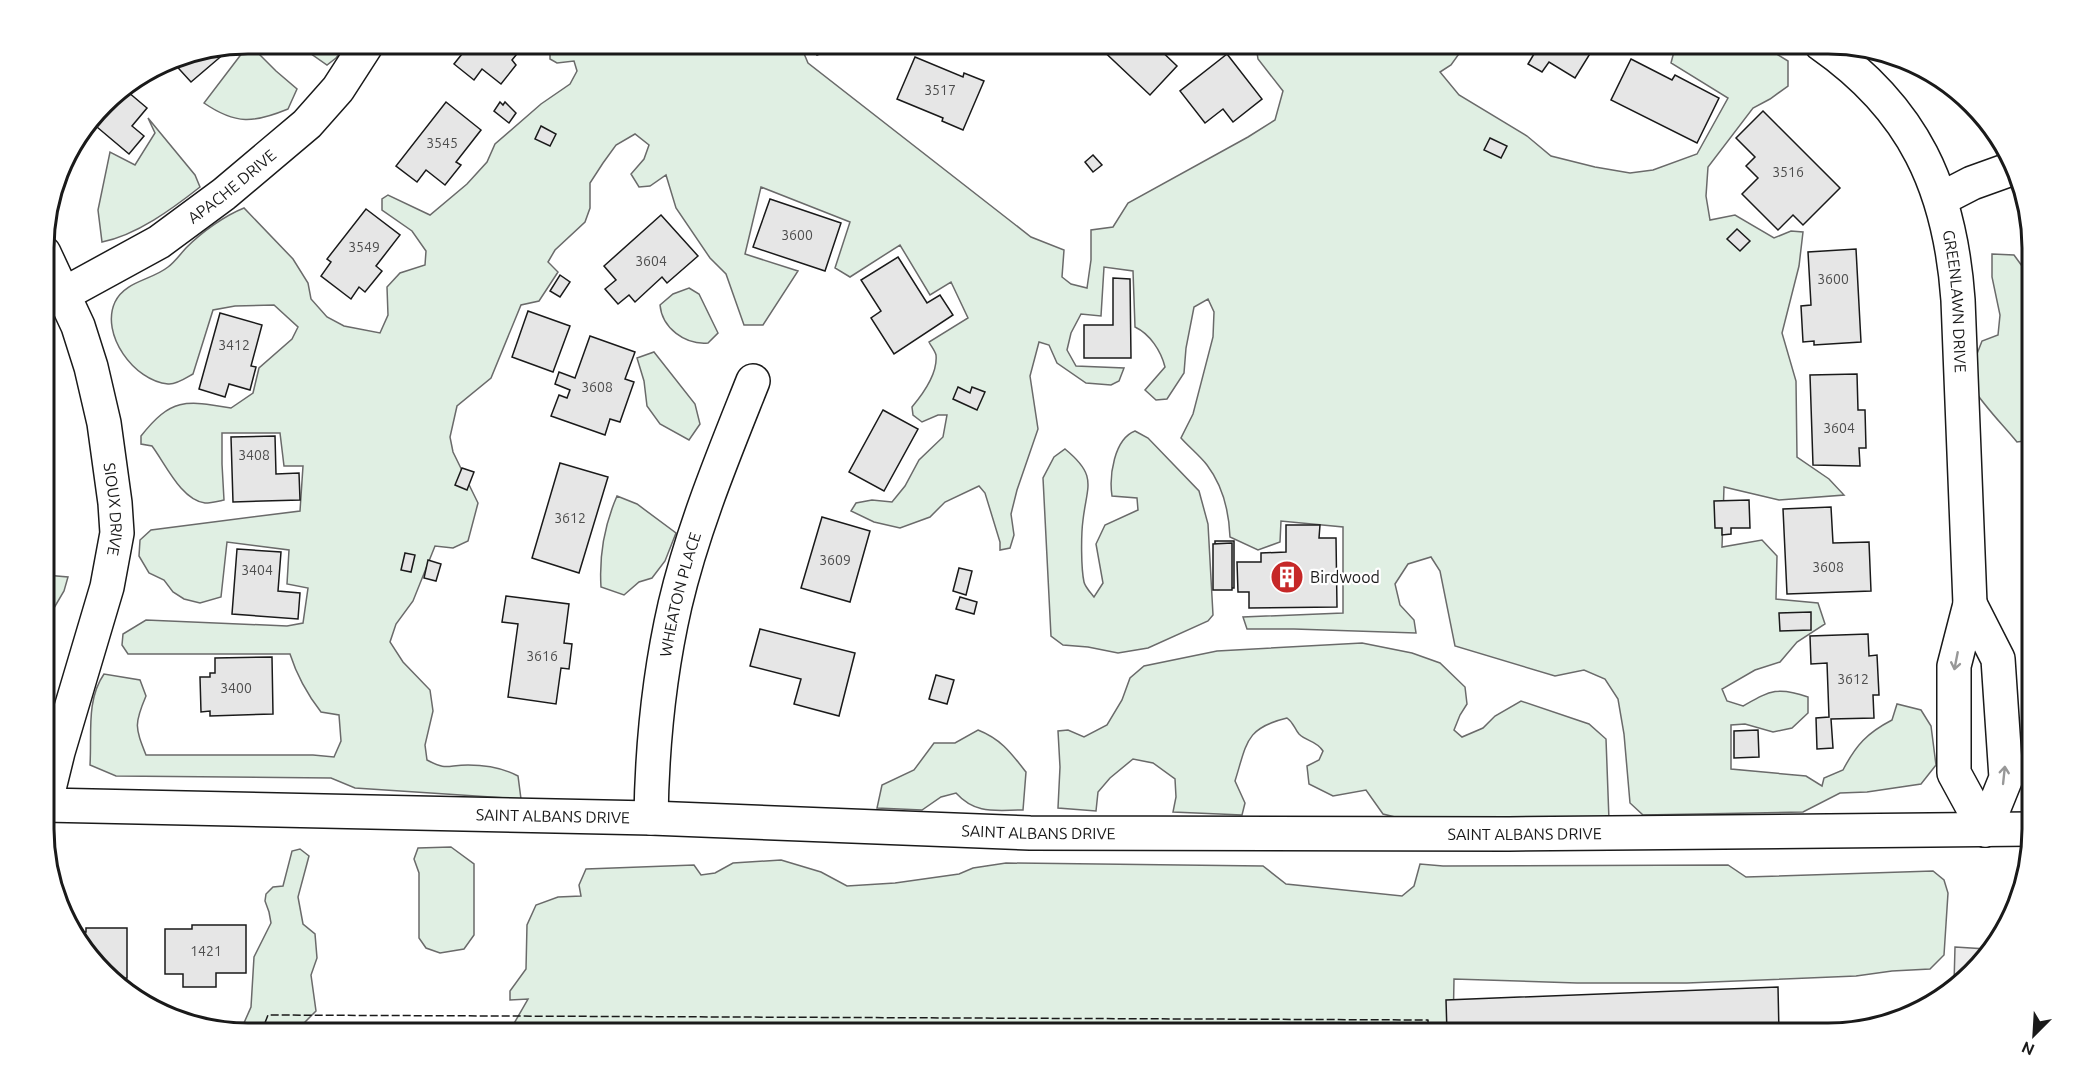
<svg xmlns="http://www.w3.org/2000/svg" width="2076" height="1077" font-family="Ubuntu,sans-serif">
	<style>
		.green { fill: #e0efe3; stroke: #6a6a6a; stroke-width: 1.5 }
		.parking { fill: #ededed; stroke: #6a6a6a; stroke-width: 1.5 }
		.building { fill: #e6e6e6; stroke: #1a1a1a; stroke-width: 1.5 }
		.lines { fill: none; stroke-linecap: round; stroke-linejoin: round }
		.minor-casing { stroke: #1a1a1a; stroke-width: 36 }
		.minor { stroke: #fff; stroke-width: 33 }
		.fence { stroke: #1a1a1a; stroke-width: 1.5; stroke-dasharray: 8 3; stroke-linecap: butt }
		.oneway { stroke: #989898 }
		.labels { text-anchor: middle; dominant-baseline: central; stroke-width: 4.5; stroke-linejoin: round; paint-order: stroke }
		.number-label { font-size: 14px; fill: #4d4d4d }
		.street-label { font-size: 16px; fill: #1a1a1a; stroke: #fff }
		.poi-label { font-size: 16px; fill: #1a1a1a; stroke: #fff; text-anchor: start }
		.rim { fill: none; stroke: #1a1a1a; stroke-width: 3 }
	</style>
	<rect width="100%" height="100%" fill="#fff"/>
	<!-- green -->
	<g class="green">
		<path d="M249,44L276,71L297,89L288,109C254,123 236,125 204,103Z"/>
		<path d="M297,44H347L336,58L327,65Z"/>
		<path d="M550,44H800L808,63L1031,237L1064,250L1062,277L1071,284L1087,288L1091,260V230L1113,227L1128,203L1248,137L1275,120L1283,91L1258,59L1256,46L1264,44H1466L1451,65L1440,72L1459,95L1527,136L1551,156L1595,167L1630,173L1653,170L1697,154L1728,98L1671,63L1676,44H1760L1788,61V86L1770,99L1753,108L1708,167L1706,196L1710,220L1735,215L1774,238L1791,231L1803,232L1799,266L1782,333L1796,381L1797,457L1829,479L1844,495L1779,500L1724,487L1722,547L1762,540L1777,556L1776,599L1818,603L1825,624L1797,642L1780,662L1755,670L1722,689L1727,701L1743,706C1770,691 1777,686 1808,697V713L1792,728L1773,732L1745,724L1731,725V769L1806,776L1822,786L1824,778L1843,770C1856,745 1867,733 1892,720L1897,704L1921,710L1931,726L1936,765L1921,784L1867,792L1840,793L1803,812L1643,815L1630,803L1624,734L1618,699L1605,679L1584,670L1555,676L1455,646L1440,571L1431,557L1408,564L1395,584L1400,605L1414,620L1416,633L1294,629H1247L1243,617L1343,613V527L1281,521L1280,542L1258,550L1230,537C1229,511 1223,486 1207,465C1200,456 1189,447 1181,438L1193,414L1213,337L1214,312L1208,299L1194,307L1186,348L1184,373L1167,399L1156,400L1145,390L1165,367C1161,351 1150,334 1135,327L1133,271L1104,267L1101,316L1081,314L1071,333L1067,350L1076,366L1124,368L1119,381L1111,385L1086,383L1057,363L1049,345L1039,342L1030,376L1038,429L1017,490L1011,514L1014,535L1010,548L1000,550V542L985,493L979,486L945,502L930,517L900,528L874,522L851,511L856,503L872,500L892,502L905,486L919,460L943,437L947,415H938L922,422L913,415L912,407C923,394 938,374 936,355C935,351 931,346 929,342L968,318L951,282L930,295L900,245L850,277L835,268L850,222L761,187L745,254L798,271L763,325H744L726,274L710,258L676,208L666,175L650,186L639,187L631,174L644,159L649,145L635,134L616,145L603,163L590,183V208L585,222L555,250L548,262L558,272L539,301L521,305L491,378L457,406L450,437L453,452L478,503L468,541L453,548L435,546L413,601L396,624L390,642L403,662L430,690L433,711L425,745L427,760C447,771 447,765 468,765C485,765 503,768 518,776L521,799L355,788L331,778L116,776L90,765C92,734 86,700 104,674L140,680L146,696C134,724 135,727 146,755H313L334,757L341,741L339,715L321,712C307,694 297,676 290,654H128L122,645L123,634L146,620L287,626L303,623L308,588L287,584L289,550L227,542L221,597L200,603L184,599L173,592L164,580L149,573L139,556L140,540L151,530L300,511L303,466H284L280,433H222V464L224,500C219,501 211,503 205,503C181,500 165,463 152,446L141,444V436C171,398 185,400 231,408L253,393L259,368L292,339L298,327L274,305L235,306L213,310L193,374C186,378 176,385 168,384C134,381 100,334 115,302C125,281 152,280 168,267C175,262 181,253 187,247C202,232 224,216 244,208L293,259L308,283L311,299L327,317L344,326L380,333L388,315L387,287L400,273L425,265L426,251L412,231L382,210V199L388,195L430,215L467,184L487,162L495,144L541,104L570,84L577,71L574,61L557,63L550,59Z"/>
		<path d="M148,118L195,175L200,187C172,209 137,235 102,242L98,210L110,152L135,165L155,133Z"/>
		<path d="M1992,254L2014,255L2022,266L2031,285V440L2017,442C2002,424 1985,407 1972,387L1975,359L1982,341L1998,335L2000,315L1992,277Z"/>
		<path d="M689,288L699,294L718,333L708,343C685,345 662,328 660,305L673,294Z"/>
		<path d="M654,352L695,404L700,424L689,440L660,424L647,406L644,381L637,358Z"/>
		<path d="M1135,431L1148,438L1199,491L1208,524L1213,615L1208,621L1148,648L1118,653L1088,647L1063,645L1051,636L1043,478L1054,457L1065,449C1098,476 1087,485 1083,520C1081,535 1081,568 1084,582C1085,587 1091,593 1094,597L1103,583L1096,544L1105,525L1138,510L1137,498L1112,496C1109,476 1114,439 1135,431Z"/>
		<path d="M617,496L637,504L676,533L665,561L652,578L639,582L624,595L601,587C599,555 604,526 617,496Z"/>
		<path d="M45,575L68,577L64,591L54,608L45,604Z"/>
		<path d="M1362,643L1412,653L1440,663L1465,687L1467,704L1460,715L1454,730L1462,737L1483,728L1495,716L1521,701L1589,724L1606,739L1609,820H1407L1383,814L1366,790L1333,796L1309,784L1307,766L1319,760L1323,751C1316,740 1307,742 1299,734C1294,728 1294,723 1287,718C1245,728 1247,743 1235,781L1245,803L1242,815L1173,812L1176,797L1175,779L1153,763L1133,759L1110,778L1098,792L1096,811L1058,808L1060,767L1058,731L1068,730L1084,737L1107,725L1122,700L1130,678L1144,666L1217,651Z"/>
		<path d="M978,730C1001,739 1011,753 1026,772L1023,810C996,810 976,815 956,793L941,797L922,810L877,808L882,785L914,770L934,743H955Z"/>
		<path d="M451,847L474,864V935L464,949L440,953L426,948L419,938V873L414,859L418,848Z"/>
		<path d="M300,849L309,856L298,897L303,924L315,934L317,958L311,975L316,1011L304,1023L303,1033H248L240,1032L251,1007L254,957L271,923L269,912L265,901L266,894L273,887L283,886L292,851Z"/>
		<path d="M781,860L821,872L847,886L895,883L959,874L973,868L1006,863L1263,866L1286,884L1402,896L1414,886L1420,864L1443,866L1728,865L1746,877L1933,871L1944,880L1948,893L1944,955L1930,969L1892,971L1856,976L1687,983H1577L1454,979L1453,1033H513L512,1027L528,999L510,1000V991L526,969L527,925L536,905L558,897L581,896L579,885L586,869L694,865L701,875L715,873L733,863Z"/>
	</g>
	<!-- parking -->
	<path class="parking" d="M1955,947L1986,949L1954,984Z"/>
	<!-- building -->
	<g class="building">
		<path d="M470,44H525L512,60L516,65L501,84L482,69L474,80L454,64Z"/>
		<path d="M812,44H845L817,55Z"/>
		<path d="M1096,44H1154L1177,66L1150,95Z"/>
		<path d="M1517,44H1596L1575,78L1549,62L1542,72L1528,64L1534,54Z"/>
		<path d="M232,47L191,82L170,59Z"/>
		<path d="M1227,54L1262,99L1233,122L1223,109L1205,123L1180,91Z"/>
		<path d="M915,57L963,77L964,73L984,81L963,130L942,121L943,118L897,99Z"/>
		<path d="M1631,59L1672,80L1675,75L1719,98L1697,143L1611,100Z"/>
		<path d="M117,92L124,97L128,92L147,108L132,126L144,136L129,154L91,122L113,94Z"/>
		<path d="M446,102L481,130L456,162L461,165L445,185L426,170L417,182L396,166Z"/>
		<path d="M500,102L503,105L505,102L516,113L509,123L494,111Z"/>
		<path d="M1763,111L1840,188L1803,225L1793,215L1778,230L1742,194L1758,178L1746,166L1755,157L1736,138Z"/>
		<path d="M541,126L556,134L550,146L535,139Z"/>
		<path d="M1490,138L1507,146L1501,158L1484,150Z"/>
		<path d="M1093,155L1102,165L1093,172L1085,162Z"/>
		<path d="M770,199L841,223L825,271L753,247Z"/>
		<path d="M366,209L400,235L376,266L382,271L365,292L359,287L351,299L321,276L331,262L327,259Z"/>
		<path d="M661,215L698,256L667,283L662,277L635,302L629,295L618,304L605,289L616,280L604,266Z"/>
		<path d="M1737,229L1750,241L1740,251L1727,239Z"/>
		<path d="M1856,249L1861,342L1814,345V341L1803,342L1801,306L1811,305L1808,252Z"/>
		<path d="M898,257L927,303L940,295L953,315L894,354L871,318L881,311L861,280Z"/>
		<path d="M560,275L570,282L560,297L550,291Z"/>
		<path d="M1113,278L1130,279L1131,358H1084V325H1113Z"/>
		<path d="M528,311L570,326L553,372L512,357Z"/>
		<path d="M220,313L262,325L251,366L256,367L250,390L229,384L225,397L199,389Z"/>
		<path d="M590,336L635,352L625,379L634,382L620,422L610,419L605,435L551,416L559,395L567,398L570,390L555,384L559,372L575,378Z"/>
		<path d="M1857,374L1858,410H1865L1866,448H1859L1860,466L1813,465L1810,375Z"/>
		<path d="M958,387L970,393L972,387L985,392L977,410L953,399Z"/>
		<path d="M883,410L918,429L884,491L849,472Z"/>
		<path d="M275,436L276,474L299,473L300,500L233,502L231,437Z"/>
		<path d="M560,463L608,477L579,573L532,558Z"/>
		<path d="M462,468L474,472L467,490L455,485Z"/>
		<path d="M1749,500L1750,528H1731V534L1722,535V528H1715L1714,501Z"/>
		<path d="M1831,507L1833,543L1869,542L1871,591L1787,594L1783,509Z"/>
		<path d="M822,517L870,531L850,602L801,588Z"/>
		<path d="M1286,525H1320L1319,538H1336L1337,607L1249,608V592H1238L1237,562H1261V553L1286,552Z"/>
		<rect x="1215" y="541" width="19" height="47"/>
		<path d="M1232,543V590H1213V544Z"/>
		<path d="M237,549L281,552L278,591L300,593L298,619L232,614Z"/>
		<path d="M405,553L415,555L411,572L401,570Z"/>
		<path d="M428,560L441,564L436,581L424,578Z"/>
		<path d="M959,568L972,571L966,595L953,591Z"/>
		<path d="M506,596L569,604L564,643L572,644L569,669L561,668L556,704L508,697L518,624L502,622Z"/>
		<path d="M960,597L977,602L974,614L956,609Z"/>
		<path d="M1811,612V630L1780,631L1779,613Z"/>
		<path d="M760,629L855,653L839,716L794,704L801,679L750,666Z"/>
		<path d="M1868,634L1869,656L1877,655L1879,695H1873L1874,718L1831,719L1833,748L1817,749L1816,718L1829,717L1827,663L1811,664L1810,636Z"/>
		<path d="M272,657L273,714L210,716V711L201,712L200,677H210V673H215V658Z"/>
		<path d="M936,675L954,680L947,704L929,699Z"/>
		<path d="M1758,730L1759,757L1734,758V731Z"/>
		<path d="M192,925H246V973H216V987H183V974H165V929H192Z"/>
		<path d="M86,928H127V978L116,979L86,953L77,932H86Z"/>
		<path d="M1778,987L1779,1033H1447L1446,1000Z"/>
	</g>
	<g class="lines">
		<!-- minor casing -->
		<g class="minor-casing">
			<g id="minor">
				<path id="s1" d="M1821,44C1914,109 1950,188 1958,300L1970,604L1954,666V773L1985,830"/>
				<path d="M1941,199L1972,183L2011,169"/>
				<path id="s2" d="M44,253L78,326L91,367L104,423L115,503L117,533L107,587L58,752L45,805"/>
				<path id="s3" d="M64,294L159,242L224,194L307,124L338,89L367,44"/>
				<path d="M1970,604L1998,659L2006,778L1985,830"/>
				<path id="s4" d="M45,805L651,818L1030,833L1509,834L2032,829"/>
				<path id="s5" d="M651,818C652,747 659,675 675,605C693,528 724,454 753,381"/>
			</g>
		</g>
		<!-- minor -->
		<use href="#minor" class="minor"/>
		<!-- fence -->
		<path class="fence" d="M261,1033L268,1015L1428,1020V1033"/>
	</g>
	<!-- one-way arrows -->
	<defs><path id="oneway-shaft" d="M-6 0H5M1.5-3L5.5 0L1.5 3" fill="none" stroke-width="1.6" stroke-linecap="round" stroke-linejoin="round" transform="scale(1.5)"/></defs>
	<g class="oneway">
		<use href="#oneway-shaft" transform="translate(1956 661) rotate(101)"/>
		<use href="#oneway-shaft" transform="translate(2004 775) rotate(-84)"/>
	</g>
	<!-- icons -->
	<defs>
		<g id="building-disc" transform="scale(1.725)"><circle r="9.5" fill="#c62828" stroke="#fff"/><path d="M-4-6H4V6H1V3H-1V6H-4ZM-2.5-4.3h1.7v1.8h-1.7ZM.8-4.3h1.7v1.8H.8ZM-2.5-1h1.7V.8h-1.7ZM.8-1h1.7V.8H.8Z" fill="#fff"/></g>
	</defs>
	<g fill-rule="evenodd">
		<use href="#building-disc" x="1287" y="577"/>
	</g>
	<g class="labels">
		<!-- number labels -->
		<g class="number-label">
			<text x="940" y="90">3517</text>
			<text x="442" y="143">3545</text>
			<text x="1788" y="172">3516</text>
			<text x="797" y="235">3600</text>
			<text x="364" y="247">3549</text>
			<text x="651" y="261">3604</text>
			<text x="1833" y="279">3600</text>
			<text x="234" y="345">3412</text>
			<text x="597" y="387">3608</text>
			<text x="1839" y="428">3604</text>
			<text x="254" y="455">3408</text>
			<text x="570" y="518">3612</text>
			<text x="835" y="560">3609</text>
			<text x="1828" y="567">3608</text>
			<text x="257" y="570">3404</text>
			<text x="542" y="656">3616</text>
			<text x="1853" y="679">3612</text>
			<text x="236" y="688">3400</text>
			<text x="206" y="951">1421</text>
		</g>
		<!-- street labels -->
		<g class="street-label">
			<text stroke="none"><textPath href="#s3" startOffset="200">APACHE DRIVE</textPath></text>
			<text stroke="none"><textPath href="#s1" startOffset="303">GREENLAWN DRIVE</textPath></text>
			<text stroke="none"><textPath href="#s2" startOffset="268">SIOUX DRIVE</textPath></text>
			<text stroke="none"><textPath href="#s5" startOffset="226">WHEATON PLACE</textPath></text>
			<text stroke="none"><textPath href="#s4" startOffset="508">SAINT ALBANS DRIVE</textPath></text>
			<text stroke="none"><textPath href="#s4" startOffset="994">SAINT ALBANS DRIVE</textPath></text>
			<text stroke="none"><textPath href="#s4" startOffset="1480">SAINT ALBANS DRIVE</textPath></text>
		</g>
		<!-- poi labels -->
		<g class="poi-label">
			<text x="1310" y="577">Birdwood</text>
		</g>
	</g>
	<!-- crop -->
	<path d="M0 0H2076V1077H0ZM248 54H1828A194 194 0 0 1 2022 248V829A194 194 0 0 1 1828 1023H248A194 194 0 0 1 54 829V248A194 194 0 0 1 248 54Z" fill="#fff" fill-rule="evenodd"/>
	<path class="rim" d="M248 54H1828A194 194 0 0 1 2022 248V829A194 194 0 0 1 1828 1023H248A194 194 0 0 1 54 829V248A194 194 0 0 1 248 54Z"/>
	<!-- north arrow -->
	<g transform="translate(2034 1035) rotate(204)" stroke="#ffffff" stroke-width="4.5" paint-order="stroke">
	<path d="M0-4.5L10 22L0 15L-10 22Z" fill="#1a1a1a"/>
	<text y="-9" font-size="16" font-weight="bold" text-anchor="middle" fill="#1a1a1a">N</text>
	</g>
</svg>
